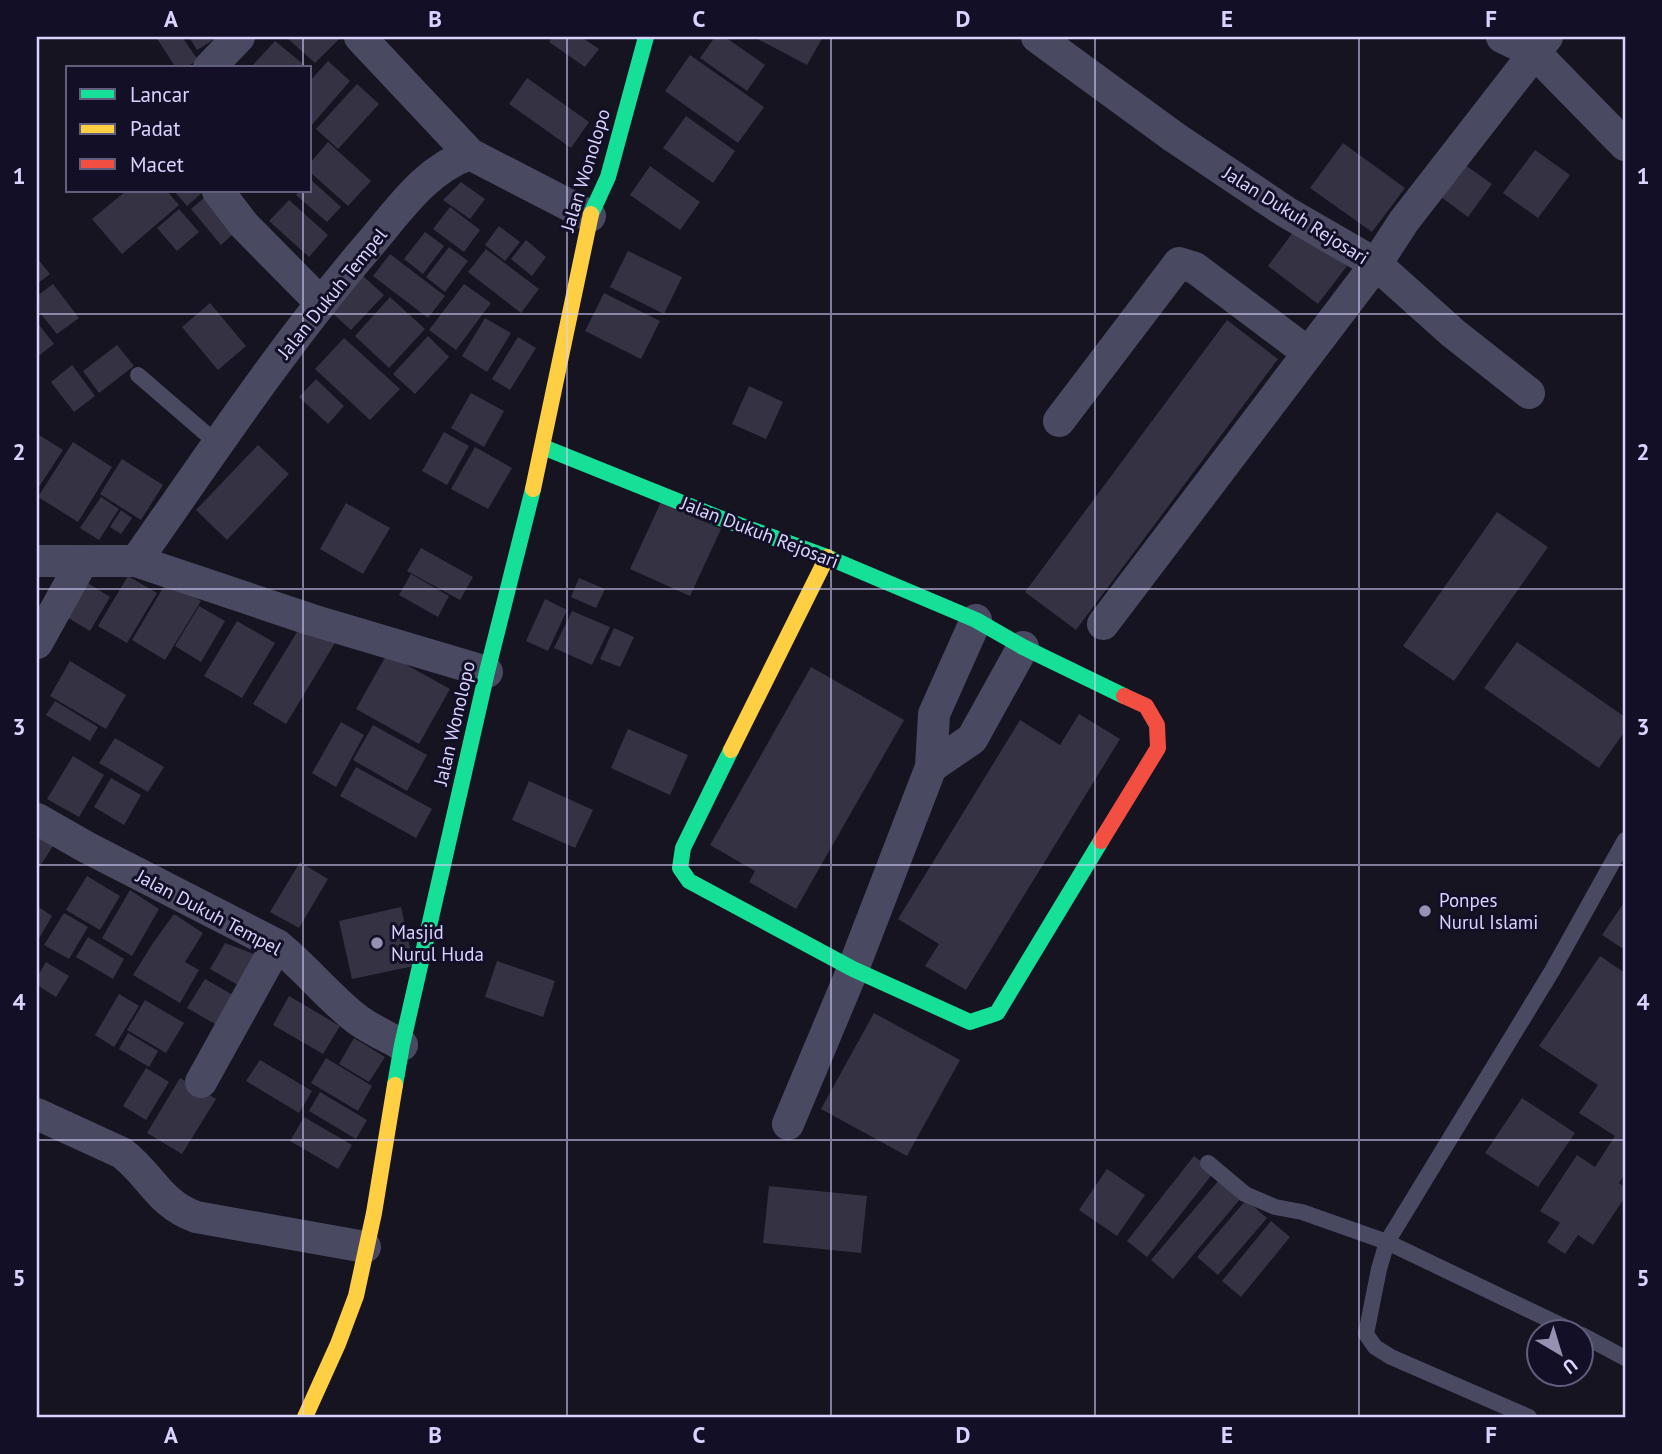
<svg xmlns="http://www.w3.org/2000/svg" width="1662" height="1454" font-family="'PT Sans',sans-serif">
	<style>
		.building { fill: #343243 }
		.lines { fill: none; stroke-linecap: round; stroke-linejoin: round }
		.lane { stroke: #4a4962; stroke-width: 16 }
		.street { stroke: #4a4962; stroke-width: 32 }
		.fast { stroke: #16e098; stroke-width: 16 }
		.slow { stroke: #ffcf43; stroke-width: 16 }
		.jam { stroke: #f24e42; stroke-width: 16 }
		.grid { fill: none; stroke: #d9d4ff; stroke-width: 2; stroke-opacity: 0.55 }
		.poi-dot { fill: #9591b1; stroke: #130f26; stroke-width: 2.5 }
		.labels { text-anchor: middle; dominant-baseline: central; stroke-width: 6; stroke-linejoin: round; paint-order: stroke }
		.street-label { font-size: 19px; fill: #d9d4ff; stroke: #130f26 }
		.poi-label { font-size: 19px; fill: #d9d4ff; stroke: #130f26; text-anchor: start }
		.neatline { fill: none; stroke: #d9d4ff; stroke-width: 2.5 }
		.grid-label { font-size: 23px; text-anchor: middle; font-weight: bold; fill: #d9d4ff }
	</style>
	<rect width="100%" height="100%" fill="#161421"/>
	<!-- building -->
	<g class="building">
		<path d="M156,37H182L198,60L185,68H176Z"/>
		<path d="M189,37H218L197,50Z"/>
		<path d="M286,37H341L315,63Z"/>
		<path d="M553,37H581L599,49L585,67L549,42Z"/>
		<path d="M715,37H725L765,65L747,91L700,58Z"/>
		<path d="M754,37H823L807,65Z"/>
		<path d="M275,41L308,68H250Z"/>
		<path d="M690,55L764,107L738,143L665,91Z"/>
		<path d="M328,61L350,81L310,127V81Z"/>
		<path d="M527,78L589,122L571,148L509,104Z"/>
		<path d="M357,84L379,104L338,149L316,129Z"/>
		<path d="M686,116L735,151L713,183L663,148Z"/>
		<path d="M328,142L371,181L348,206L310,172V163Z"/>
		<path d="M1343,143L1405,188L1372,232L1310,188Z"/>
		<path d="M1535,150L1570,175L1538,218L1503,193Z"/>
		<path d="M1461,162L1492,184L1468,217L1437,194Z"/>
		<path d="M650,166L700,202L680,230L630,195Z"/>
		<path d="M310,179L341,207L327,222L296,195L299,191H310Z"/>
		<path d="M461,182L485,199L470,219L443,200Z"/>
		<path d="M126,191H167L179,205L122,254L92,219Z"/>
		<path d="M174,191H204L187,206Z"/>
		<path d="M212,191L241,227L221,245L191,209Z"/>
		<path d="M289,200L328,235L309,257L269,221Z"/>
		<path d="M450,207L480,230L464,252L433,229Z"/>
		<path d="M179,209L199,232L177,251L157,228Z"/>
		<path d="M499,226L520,242L505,261L485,245Z"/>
		<path d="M1296,228L1347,266L1318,304L1268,266Z"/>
		<path d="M425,232L444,246L423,274L404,259Z"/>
		<path d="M526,240L546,257L532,276L511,259Z"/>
		<path d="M449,247L468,261L445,292L426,277Z"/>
		<path d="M486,249L539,289L521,313L468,272Z"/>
		<path d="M628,251L682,277L664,314L610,287Z"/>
		<path d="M390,254L445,296L428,318L373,276Z"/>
		<path d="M37,258L50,274L37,284Z"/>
		<path d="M363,276L384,295L351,330L330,311Z"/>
		<path d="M53,284L79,318L57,334L37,309V296Z"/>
		<path d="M464,284L491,303L456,350L429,330Z"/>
		<path d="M604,293L660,321L641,359L585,331Z"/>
		<path d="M390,297L425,329L389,368L355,336Z"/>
		<path d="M210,303L246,346L218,370L182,327Z"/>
		<path d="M485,318L511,333L487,372L462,356Z"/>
		<path d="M1227,320L1278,359L1076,630L1025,592Z"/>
		<path d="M37,322L54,344L37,357Z"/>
		<path d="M428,336L449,357L415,394L393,374Z"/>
		<path d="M518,337L536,348L510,390L492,379Z"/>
		<path d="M344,338L400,389L370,420L315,369Z"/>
		<path d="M117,345L134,366L99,393L83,371Z"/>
		<path d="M72,365L95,396L74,412L51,382Z"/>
		<path d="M316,379L344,406L328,424L299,397Z"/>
		<path d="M749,386L783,402L766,439L732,424Z"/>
		<path d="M471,393L504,411L484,447L451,428Z"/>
		<path d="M444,432L469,446L447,485L422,471Z"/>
		<path d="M39,435L63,450L37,490V439Z"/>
		<path d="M73,442L112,467L78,522L38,497Z"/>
		<path d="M258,445L289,474L227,540L196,510Z"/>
		<path d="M475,447L512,468L488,509L451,489Z"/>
		<path d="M122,459L163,485L141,520L100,494Z"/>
		<path d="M101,497L119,509L99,540L80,528Z"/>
		<path d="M661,502L721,529L690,596L630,569Z"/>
		<path d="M346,503L390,528L363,574L320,549Z"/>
		<path d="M121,510L132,518L121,534L110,527Z"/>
		<path d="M1497,512L1548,547L1454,681L1403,646Z"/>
		<path d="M421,548L473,577L460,600L407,571Z"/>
		<path d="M411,574L449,596L438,617L399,595Z"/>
		<path d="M128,576L157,593L127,643L98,626Z"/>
		<path d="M579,578L605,589L596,608L571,597Z"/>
		<path d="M167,581L201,601L165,660L132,640Z"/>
		<path d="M86,582L110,597L90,631L65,616Z"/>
		<path d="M545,599L567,610L548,651L526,641Z"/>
		<path d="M199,606L225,621L201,662L175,646Z"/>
		<path d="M572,611L610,627L592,665L554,648Z"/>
		<path d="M237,621L275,643L242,698L204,676Z"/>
		<path d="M302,624L335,643L286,724L253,704Z"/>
		<path d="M614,628L634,637L620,667L600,659Z"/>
		<path d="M1517,642L1625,717V731L1599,768L1484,688Z"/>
		<path d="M387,654L450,689L419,744L356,709Z"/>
		<path d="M70,661L126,695L106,729L50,696Z"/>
		<path d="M811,667L904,720L796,909L749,882L755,871L710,845Z"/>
		<path d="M55,701L98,727L90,741L46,715Z"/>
		<path d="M1079,714L1120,739L966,990L925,966L939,944L898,919L1020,720L1060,745Z"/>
		<path d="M341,722L364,735L336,787L312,773Z"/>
		<path d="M373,725L427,755L407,791L353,760Z"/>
		<path d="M628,729L688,755L670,795L611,768Z"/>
		<path d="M115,738L164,767L148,792L99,763Z"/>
		<path d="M73,756L104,775L79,817L47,799Z"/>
		<path d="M356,767L432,809L416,838L340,796Z"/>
		<path d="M111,778L141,795L124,825L94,807Z"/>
		<path d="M529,781L593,810L575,848L512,820Z"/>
		<path d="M37,837L53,846L37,871Z"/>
		<path d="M300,862L328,879L299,928L270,912Z"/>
		<path d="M87,876L120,896L100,930L66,910Z"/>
		<path d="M130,890L159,909L132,956L102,938Z"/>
		<path d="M1625,901V950L1602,935Z"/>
		<path d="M37,906L52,916L37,942Z"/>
		<path d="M401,907L414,966L352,979L339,921Z"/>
		<path d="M64,913L88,927L69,959L44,945Z"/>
		<path d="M174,914L203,933L185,962L199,970L180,1003L133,975L153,943Z"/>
		<path d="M88,937L124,959L113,979L76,957Z"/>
		<path d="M225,943L262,957L245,989L210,969Z"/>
		<path d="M1600,956L1625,973V1174L1619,1183L1625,1187V1197L1593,1245L1578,1235L1565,1254L1547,1242L1560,1223L1540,1211L1577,1155L1595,1167L1615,1136L1579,1113L1598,1085L1539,1046Z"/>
		<path d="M497,961L555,981L543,1017L485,997Z"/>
		<path d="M46,962L69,976L56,997L37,985V977Z"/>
		<path d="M205,979L240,999L222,1028L187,1008Z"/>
		<path d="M119,994L139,1006L114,1047L95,1035Z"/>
		<path d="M289,996L340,1026L323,1054L273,1025Z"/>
		<path d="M145,1000L184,1023L166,1053L127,1030Z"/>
		<path d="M874,1013L960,1060L907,1156L821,1109Z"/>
		<path d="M128,1033L158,1051L149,1067L119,1049Z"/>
		<path d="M354,1038L385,1057L369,1082L339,1064Z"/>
		<path d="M326,1058L372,1086L358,1111L311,1083Z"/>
		<path d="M260,1060L312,1091L299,1113L246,1081Z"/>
		<path d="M146,1068L169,1082L146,1120L123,1106Z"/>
		<path d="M180,1078L216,1099L182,1154L147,1133Z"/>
		<path d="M320,1092L367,1120L356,1139L309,1111Z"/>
		<path d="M1522,1098L1575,1133L1538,1187L1485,1153Z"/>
		<path d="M304,1117L352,1145L338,1169L290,1141Z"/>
		<path d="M1194,1156L1214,1172L1147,1257L1127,1241Z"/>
		<path d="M1107,1169L1145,1195L1117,1236L1079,1210Z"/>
		<path d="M1219,1180L1241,1198L1173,1279L1151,1260Z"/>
		<path d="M769,1186L867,1196L861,1253L763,1243Z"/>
		<path d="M1246,1200L1267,1218L1218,1275L1197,1257Z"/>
		<path d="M1271,1221L1290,1237L1241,1297L1222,1281Z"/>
	</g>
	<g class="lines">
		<!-- lane -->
		<g class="lane">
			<path d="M138,375L218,444"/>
			<path d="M1208,1163L1245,1194L1275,1207L1302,1212L1387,1242L1575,1332"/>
			<path d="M1582,1335L1625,1358"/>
			<path d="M1529,1417L1391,1357L1375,1347L1366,1334L1379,1269L1387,1242L1552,971L1625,840"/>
		</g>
		<!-- street -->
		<g class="street">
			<path d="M360,37L470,154L590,216"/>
			<path d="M1037,37L1174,137L1286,212L1376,264L1404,221L1547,37"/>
			<path d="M1502,37L1535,53L1625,145"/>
			<path d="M209,68L239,37"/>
			<path d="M218,191L244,225L320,302"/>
			<path d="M1059,421L1179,263L1195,268L1307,352"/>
			<path d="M37,561H136L312,620L487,672"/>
			<path d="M136,561C211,454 284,344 369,245C399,210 425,170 470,154"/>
			<path d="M1103,624L1376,264L1453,333L1529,393"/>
			<path d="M37,643L82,562"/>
			<path d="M931,767L972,739L1023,647"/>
			<path d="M37,819L86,847L277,945C306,968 329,998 358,1020C372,1030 388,1037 402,1045"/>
			<path d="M201,1082L277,945"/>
			<path d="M37,1114L122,1153C151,1175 159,1204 196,1217L365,1247"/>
			<path d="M788,1124L853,969L931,767L934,714L976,620"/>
		</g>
		<!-- fast -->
		<g class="fast">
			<path d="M591,214L608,177L646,37"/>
			<path d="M543,447L717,517L827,557L976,620L1023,647L1124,696"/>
			<path d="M731,750L683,848L680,868L689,881L853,969L970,1022L997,1013L1101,841"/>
			<path d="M395,1085L402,1045L487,672L533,489"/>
		</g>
		<!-- slow -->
		<g class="slow">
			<path d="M533,489L591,214"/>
			<path d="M731,750L827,557"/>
			<path d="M305,1417L338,1344L356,1296L374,1213L395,1085"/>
		</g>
		<!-- jam -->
		<path class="jam" d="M1101,841L1158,748L1157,725L1146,706L1124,696"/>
	</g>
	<!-- grid -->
	<path class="grid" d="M303,37V68M567,37V1417M831,37V1417M1095,37V1417M1359,37V1417M303,191V1417M37,314H1625M37,589H1625M37,865H1625M37,1140H1625"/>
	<!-- markers -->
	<g class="poi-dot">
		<circle cx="1425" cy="911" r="7"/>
		<circle cx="377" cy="943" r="7"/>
	</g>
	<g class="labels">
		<!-- street labels -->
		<g class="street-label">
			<text transform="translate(585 170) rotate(-73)">Jalan Wonolopo</text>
			<text transform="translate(1296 215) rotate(32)">Jalan Dukuh Rejosari</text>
			<text transform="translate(332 293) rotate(-51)">Jalan Dukuh Tempel</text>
			<text transform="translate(760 532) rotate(21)">Jalan Dukuh Rejosari</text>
			<text transform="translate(454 723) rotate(-77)">Jalan Wonolopo</text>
			<text transform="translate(209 912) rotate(28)">Jalan Dukuh Tempel</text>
		</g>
		<!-- poi labels -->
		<g class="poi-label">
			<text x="1439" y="900">Ponpes<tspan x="1439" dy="22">Nurul Islami</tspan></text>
			<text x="391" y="932">Masjid<tspan x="391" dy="22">Nurul Huda</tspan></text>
		</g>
	</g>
	<!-- border -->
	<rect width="1662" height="1454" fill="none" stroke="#130f26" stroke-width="77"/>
	<!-- legend -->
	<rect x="66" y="66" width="245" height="126" fill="#130f26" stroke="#625e7d" stroke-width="2"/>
	<rect x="80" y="89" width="35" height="10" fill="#16e098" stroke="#625e7d" stroke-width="2"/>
	<text x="130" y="102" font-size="21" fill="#d9d4ff">Lancar</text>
	<rect x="80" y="124" width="35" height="10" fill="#ffcf43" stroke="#625e7d" stroke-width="2"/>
	<text x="130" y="136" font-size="21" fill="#d9d4ff">Padat</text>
	<rect x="80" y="159" width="35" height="10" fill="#f24e42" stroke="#625e7d" stroke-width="2"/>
	<text x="130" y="172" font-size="21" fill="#d9d4ff">Macet</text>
	<!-- north arrow -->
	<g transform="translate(1560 1353) rotate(142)"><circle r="33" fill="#130f26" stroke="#625e7d" stroke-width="2"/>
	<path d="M0-5L12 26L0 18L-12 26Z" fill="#9591b1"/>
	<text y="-10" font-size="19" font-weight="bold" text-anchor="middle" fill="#d9d4ff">U</text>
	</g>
	<rect x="38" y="38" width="1586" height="1378" class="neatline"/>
	<g class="grid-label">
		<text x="171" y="27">A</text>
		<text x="435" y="27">B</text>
		<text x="699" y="27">C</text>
		<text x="963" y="27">D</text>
		<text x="1227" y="27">E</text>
		<text x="1491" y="27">F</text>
		<text x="19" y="184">1</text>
		<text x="1643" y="184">1</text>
		<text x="19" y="460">2</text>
		<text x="1643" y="460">2</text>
		<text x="19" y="735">3</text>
		<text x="1643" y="735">3</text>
		<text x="19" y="1010">4</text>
		<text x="1643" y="1010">4</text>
		<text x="19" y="1286">5</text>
		<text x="1643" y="1286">5</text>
		<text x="171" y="1443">A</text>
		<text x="435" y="1443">B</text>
		<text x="699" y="1443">C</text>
		<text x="963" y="1443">D</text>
		<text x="1227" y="1443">E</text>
		<text x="1491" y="1443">F</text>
	</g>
</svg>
